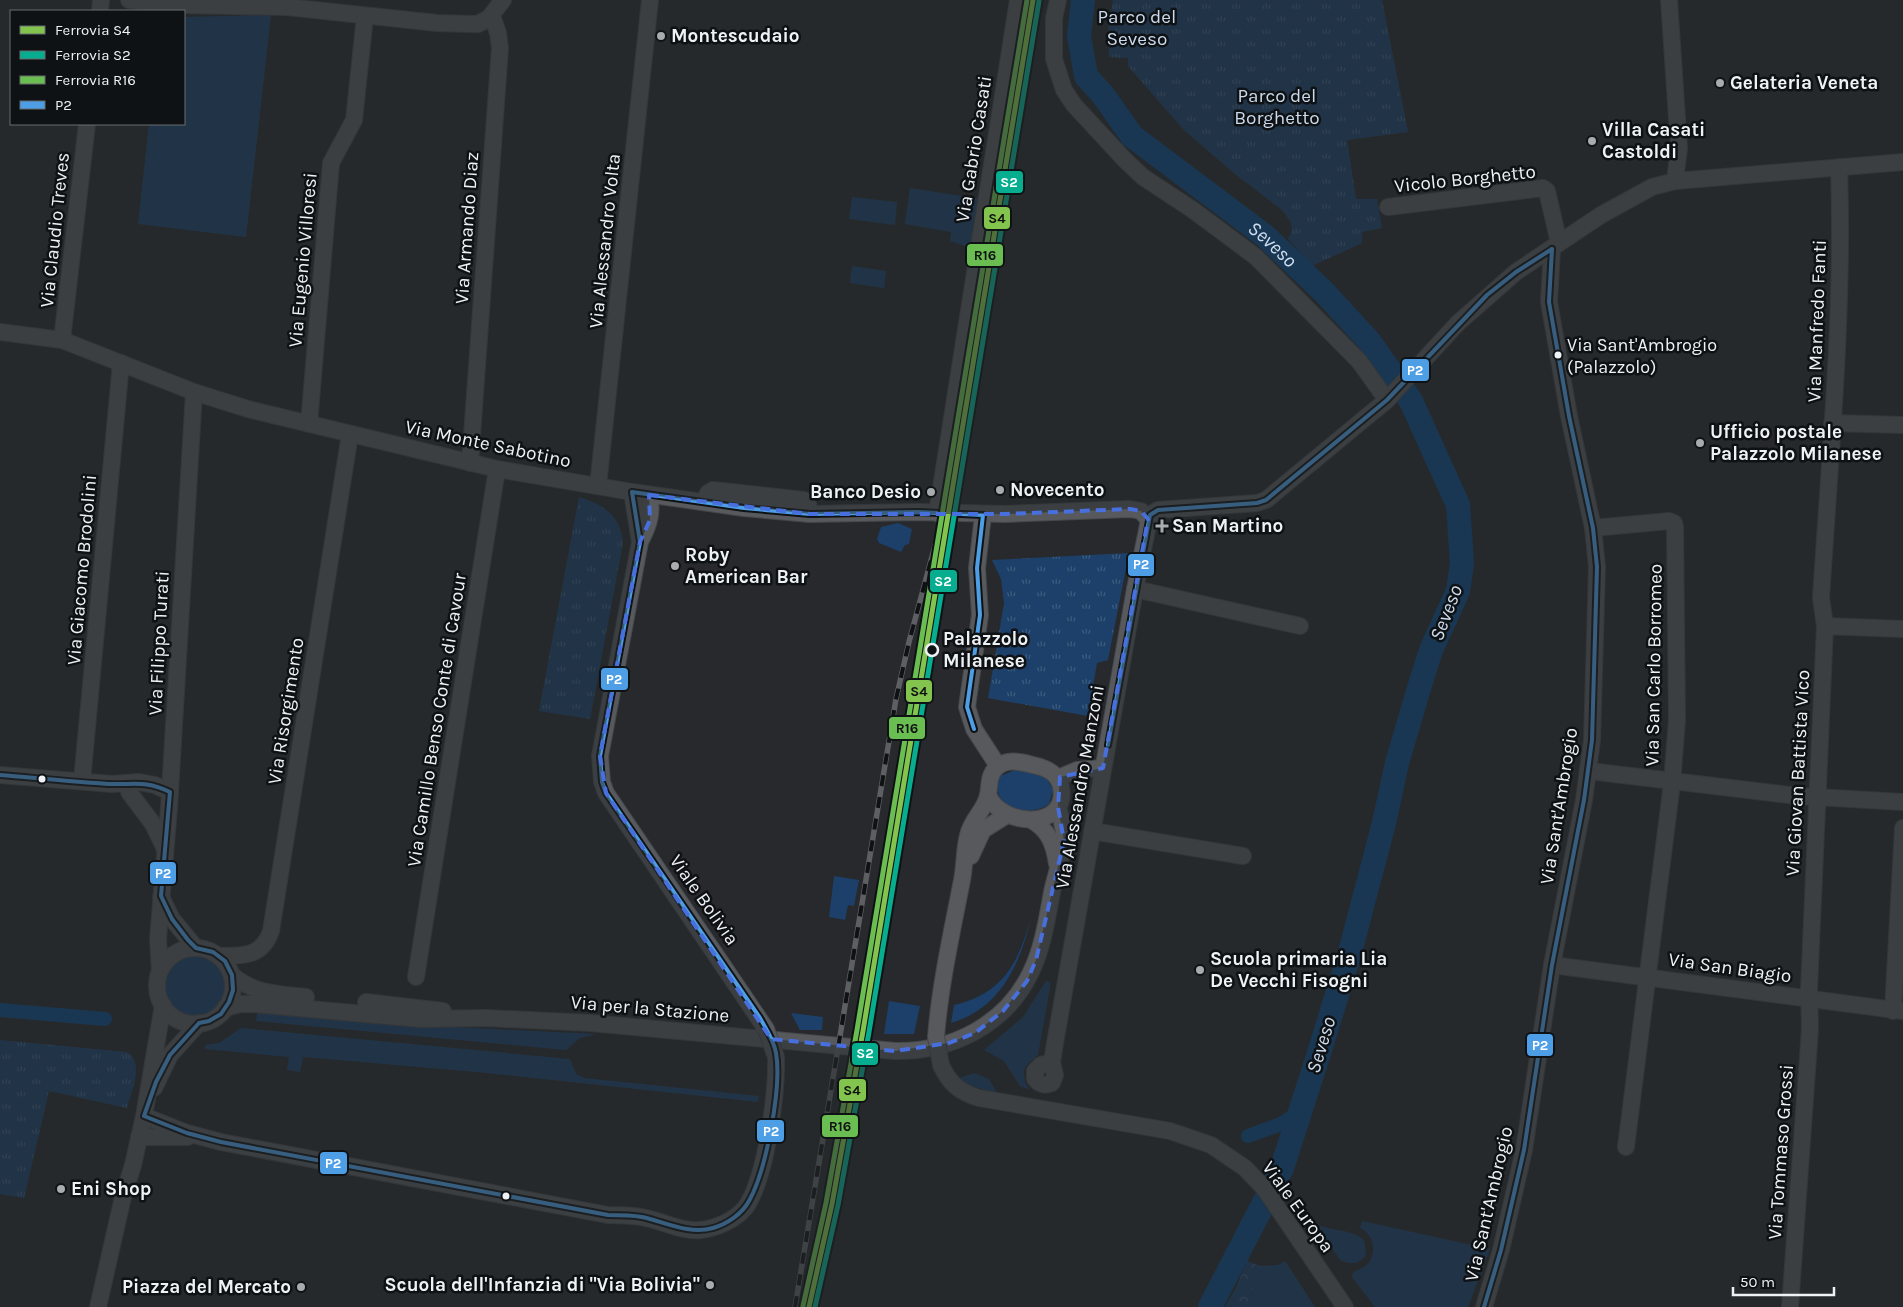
<svg xmlns="http://www.w3.org/2000/svg" width="1903" height="1307" font-family="Karla,sans-serif">
	<style>
		.green { fill: #1c4069 }
		.forest { fill: url(#forest-crowns) }
		.park { fill: url(#park-tufts) }
		.lines { fill: none; stroke-linecap: round; stroke-linejoin: round }
		.canal { stroke: #094883; stroke-width: 14 }
		.river { stroke: #094883; stroke-width: 24 }
		.minor-casing { stroke: #44474a; stroke-width: 18 }
		.minor { stroke: #57595c; stroke-width: 16 }
		.rail-casing { stroke: #5e5f62; stroke-width: 5.5 }
		.rail { stroke: #0f1214; stroke-width: 4; stroke-dasharray: 11; stroke-linecap: butt }
		.minor-bridge-casing { stroke: #44474a; stroke-width: 18; stroke-linecap: butt }
		.minor-bridge { stroke: #57595c; stroke-width: 16 }
		.bus-1-casing { stroke: #0f1214; stroke-width: 8 }
		.bus-1 { stroke: #4d9ee5; stroke-width: 4 }
		.rail-1-casing { stroke: #0f1214; stroke-width: 9 }
		.rail-2-casing { stroke: #0f1214; stroke-width: 9 }
		.rail-3-casing { stroke: #0f1214; stroke-width: 9 }
		.rail-1 { stroke: #82c44e; stroke-width: 5 }
		.rail-2 { stroke: #06ae8f; stroke-width: 5 }
		.rail-3 { stroke: #69bd51; stroke-width: 5 }
		.marked { fill: none; stroke: #476fde; stroke-width: 4; stroke-dasharray: 10 6; stroke-linejoin: round }
		.poi-dot { fill: #a8acaf; stroke: #0f1214; stroke-width: 2 }
		.bus-dot { fill: #eef2f6; stroke: #0f1214; stroke-width: 2 }
		.stop-dot { fill: #0f1214; stroke: #eef2f6; stroke-width: 2.5 }
		.labels { text-anchor: middle; dominant-baseline: central; stroke-width: 5; stroke-linejoin: round; paint-order: stroke }
		.bus-label { font-size: 18px; fill: #eef2f6; stroke: #0f1214; text-anchor: start }
		.park-label { font-size: 19px; fill: #cbdaed; stroke: #0f1214 }
		.poi-label { font-size: 19px; font-weight: bold; fill: #eef2f6; stroke: #0f1214; text-anchor: start }
		.street-label { font-size: 19px; fill: #eef2f6; stroke: #0f1214 }
		.stop-label { font-size: 19px; font-weight: bold; fill: #eef2f6; stroke: #0f1214; text-anchor: start }
		.water-label { font-size: 20px; font-style: italic; fill: #cdddf0; stroke: #0f1214 }
		.line-badge { stroke: #0f1214; stroke-width: 2 }
		.badge-label { font-size: 14px; text-anchor: middle; font-weight: bold; fill: #fff }
		.pale-badge-label { font-size: 14px; text-anchor: middle; font-weight: bold; fill: #111 }
	</style>
	<defs>
		<pattern id="forest-crowns" width="20" height="18" patternUnits="userSpaceOnUse" patternTransform="scale(1.25)"><rect width="20" height="18" fill="#1c4069"/><path d="M2 6a3 3 0 1 1 6 0M12 15a3 3 0 1 1 6 0" fill="none" stroke="#3d5c7f"/></pattern>
		<pattern id="park-tufts" width="24" height="20" patternUnits="userSpaceOnUse" patternTransform="scale(1.25)"><rect width="24" height="20" fill="#1c4069"/><path d="M3 7l-1-3M5 7V3M7 7l1-3M15 17l-1-3M17 17v-4M19 17l1-3" fill="none" stroke="#3d5c7f"/></pattern>
	</defs>
	<rect width="100%" height="100%" fill="#27292c"/>
	<!-- green -->
	<g class="green">
		<path d="M271,15L246,237L138,224L149,124H184V17Z"/>
		<path d="M910,188L981,199L974,244L965,246L950,241L951,232L905,224Z"/>
		<path d="M852,197L897,202L895,225L849,219Z"/>
		<path d="M852,266L886,271L884,288L850,283Z"/>
		<path d="M898,523L912,529L909,544L905,545L901,552L879,543L877,539L881,527Z"/>
		<path d="M1018,769L1046,777L1053,790L1049,804C1029,819 986,806 1000,776Z"/>
		<path d="M834,876L859,880L854,906L848,905L845,920L829,917Z"/>
		<path d="M1032,914C1021,962 1002,1008 951,1023L954,1005C1005,993 1019,961 1032,914Z"/>
		<circle cx="196" cy="986" r="31"/>
		<path d="M1046,981L1050,982V988L1038,1055L1026,1066L1024,1071L1025,1082L1030,1090L1020,1086L1004,1061L984,1050L1023,1017Z"/>
		<path d="M889,1001L920,1006L914,1034H884Z"/>
		<path d="M258,1009L412,1025L597,1034L580,1038L566,1050L256,1021Z"/>
		<path d="M791,1013L823,1017L822,1030H800Z"/>
		<path d="M241,1028L570,1059L576,1074L584,1078L759,1096L758,1102L477,1072L303,1057L300,1072L287,1070L289,1057L205,1049V1045L219,1043Z"/>
		<path d="M974,1073L989,1079L997,1093L970,1086L959,1078Z"/>
		<path d="M1362,1221L1490,1249L1468,1307H1375L1352,1277L1353,1273C1358,1269 1363,1269 1368,1264C1377,1252 1374,1234 1360,1228Z"/>
		<path d="M1314,1223C1331,1232 1350,1228 1364,1240L1366,1255C1359,1265 1351,1264 1341,1261Z"/>
		<path d="M1285,1261L1315,1307H1247L1260,1266L1278,1265Z"/>
	</g>
	<!-- forest -->
	<path class="forest" d="M1247,1261L1260,1266L1247,1307H1225L1235,1290Z"/>
	<!-- park -->
	<g class="park">
		<path d="M1113,0H1382L1408,132L1347,140L1356,199H1377L1382,228L1362,232V243L1312,266L1288,239L1292,230L1291,222L1282,210L1235,174L1184,130L1128,66V58L1109,57L1108,31Z"/>
		<path d="M579,497C604,505 620,515 623,543L590,719L539,711Z"/>
		<path d="M1129,553L1108,660L1097,663L1088,716L988,698L1004,603L1001,579L992,560Z"/>
		<path d="M0,1040L127,1052C145,1063 131,1092 127,1108L49,1091L24,1198L0,1194Z"/>
	</g>
	<g class="lines">
		<!-- canal -->
		<g class="canal">
			<path d="M0,1010L105,1019"/>
			<path d="M1248,1136L1281,1124L1302,1110"/>
		</g>
		<!-- river -->
		<path class="river" id="s1" d="M1083,0L1079,36L1086,76L1103,95L1132,136L1265,236L1324,292L1369,341L1411,401L1458,505L1462,563L1458,591L1431,650L1419,688L1397,763L1384,823L1350,952L1320,1050L1282,1168L1210,1307"/>
		<!-- minor casing -->
		<g class="minor-casing">
			<g id="minor">
				<path d="M129,0L182,5L287,7L437,23L471,24H478L489,18L503,0"/>
				<path d="M1058,0L1054,18V59L1064,90L1074,105L1125,160L1143,177L1193,210L1256,257L1359,361L1387,400"/>
				<path d="M1669,0L1679,148L1675,181"/>
				<path d="M100,11L101,0"/>
				<path d="M1388,207L1543,188L1547,191L1559,243"/>
				<path d="M0,332L62,340L194,392L248,409L497,469L632,492L744,508L810,514L918,512L1005,514L1130,509L1141,511L1148,519"/>
				<path d="M62,340L87,124"/>
				<path d="M1832,423L1903,425"/>
				<path d="M309,424L331,163L354,120L365,16"/>
				<path d="M470,463L500,48L498,33L492,16"/>
				<path d="M598,486L650,0"/>
				<path d="M632,492L640,542L600,756L602,782L606,793L766,1029"/>
				<path d="M704,502L708,493L713,490L804,500L808,504L810,514"/>
				<path d="M937,513L1018,0"/>
				<path d="M983,515L977,568L980,615L967,707L974,729L998,766"/>
				<path d="M1593,528L1669,521L1674,523L1675,527L1677,720L1672,783L1626,1147"/>
				<path d="M641,540C649,525 653,512 649,495"/>
				<path d="M1135,589L1300,626"/>
				<path d="M1825,626L1821,598C1830,455 1844,311 1839,167"/>
				<path d="M1589,771L1798,796L1903,802"/>
				<path d="M0,775L112,784L139,782L155,785L170,792"/>
				<path d="M1058,778L1077,770L1103,768"/>
				<path d="M82,781L121,363"/>
				<path d="M129,792L153,824L165,849"/>
				<path d="M1031,820C1049,830 1054,844 1057,864"/>
				<path d="M1092,831L1243,856"/>
				<path d="M971,856L983,830L1007,815"/>
				<path d="M161,897L172,919L196,948"/>
				<circle cx="195" cy="986" r="38"/>
				<path d="M219,956C243,956 262,957 271,931L350,434"/>
				<path d="M1552,965L1903,1011"/>
				<path d="M160,971L158,939L169,808L194,392"/>
				<path d="M232,975C254,994 278,994 306,997"/>
				<path d="M416,977L497,469"/>
				<path d="M366,1002L443,1011"/>
				<path d="M225,1008L240,1004H253L421,1019L485,1018L591,1023L895,1051C951,1052 1006,1025 1031,972C1043,947 1047,919 1052,892C1055,876 1066,847 1064,833C1063,824 1060,815 1058,807"/>
				<path d="M1893,1011L1903,828"/>
				<path d="M936,1037C940,985 952,932 962,880C965,865 964,850 968,835C971,820 985,810 988,795C990,785 988,775 997,767C1008,757 1024,763 1037,766C1049,769 1058,774 1061,787C1069,831 999,827 988,794"/>
				<path d="M1052,1062L1041,1065L1035,1071V1079C1040,1085 1045,1086 1052,1083L1055,1075L1052,1062L1055,1043L1135,589L1150,515L1158,510L1257,503L1266,500L1387,400L1458,323L1516,272L1601,215L1652,187L1675,181L1903,162"/>
				<path d="M941,1065C949,1083 959,1092 979,1098L1170,1131L1211,1145L1245,1168L1264,1188L1345,1307"/>
				<path d="M154,1088L170,1055L199,1023"/>
				<path d="M144,1116L187,1133L221,1142L608,1215C621,1215 633,1215 646,1218C665,1222 682,1232 701,1230C717,1228 735,1220 745,1208C766,1180 777,1093 776,1057"/>
				<path d="M139,1137H188"/>
				<path d="M98,1307L123,1197L133,1165L144,1116L163,1005"/>
				<path d="M1484,1307L1501,1250L1524,1150L1552,965L1584,800L1592,740L1597,567L1593,528L1569,416L1549,302L1552,249"/>
				<path d="M1790,1307L1810,1029L1809,989L1825,626L1903,629"/>
			</g>
		</g>
		<!-- minor -->
		<use href="#minor" class="minor"/>
		<!-- rail casing -->
		<g class="rail-casing">
			<path id="rail" d="M795,1307L896,699L909,642L954,475"/>
		</g>
		<!-- rail -->
		<use href="#rail" class="rail"/>
		<!-- minor-bridge casing -->
		<g class="minor-bridge-casing">
			<g id="minor-bridge">
				<path d="M766,1029L776,1057"/>
				<path d="M936,1037L941,1065"/>
			</g>
		</g>
		<!-- minor-bridge -->
		<use href="#minor-bridge" class="minor-bridge"/>
		<!-- bus-1 casing -->
		<g class="bus-1-casing">
			<g id="bus-1">
				<path d="M1108,745L1150,515L1158,510L1257,503L1266,500L1387,400L1487,295L1516,272L1552,249"/>
				<path d="M0,775C36,778 73,782 109,784C136,785 144,780 170,792L161,896L172,919L188,940L196,948L213,952L225,961L232,975L233,990L229,1002L221,1014L209,1021L199,1023L170,1055L156,1082L144,1116L187,1133L221,1142L608,1215C619,1215 631,1215 642,1217C665,1222 689,1235 713,1228C727,1224 742,1214 749,1201C766,1171 782,1087 776,1053C774,1040 766,1029 760,1018L606,793L602,782L600,756L640,542L632,492L744,508L810,514L918,512L983,515L977,568L980,615L967,707L974,729"/>
				<path d="M1484,1307L1501,1250L1524,1150L1552,965L1584,800L1592,740L1597,567L1593,528L1569,416L1549,302L1552,249"/>
			</g>
		</g>
		<!-- bus-1 -->
		<use href="#bus-1" class="bus-1"/>
		<!-- rail-1 casing -->
		<g class="rail-1-casing">
			<path id="rail-1" d="M809,1307L832,1204L863,1031L1033,0"/>
		</g>
		<!-- rail-2 casing -->
		<g class="rail-2-casing">
			<path id="rail-2" d="M815,1307L838,1205L869,1032L1039,1"/>
		</g>
		<!-- rail-3 casing -->
		<g class="rail-3-casing">
			<path id="rail-3" d="M803,1306L826,1203L857,1030L1027,0"/>
		</g>
		<!-- rail-1 -->
		<use href="#rail-1" class="rail-1"/>
		<!-- rail-2 -->
		<use href="#rail-2" class="rail-2"/>
		<!-- rail-3 -->
		<use href="#rail-3" class="rail-3"/>
	</g>
	<!-- marked area -->
	<path d="M0 0H1903V1307H0ZM649,495L810,514H1005L1130,509L1141,511L1148,519L1103,768L1060,777L1058,807L1064,841L1036,960L1027,981L1003,1011L975,1033L949,1043L895,1051L771,1039L606,793L600,756L640,542L650,520Z" fill="#27292c" fill-opacity=".55" fill-rule="evenodd"/>
	<path class="marked" d="M649,495L810,514H1005L1130,509L1141,511L1148,519L1103,768L1060,777L1058,807L1064,841L1036,960L1027,981L1003,1011L975,1033L949,1043L895,1051L771,1039L606,793L600,756L640,542L650,520Z"/>
	<!-- markers -->
	<g class="poi-dot">
		<circle cx="661" cy="36" r="5"/>
		<circle cx="1720" cy="83" r="5"/>
		<circle cx="1592" cy="141" r="5"/>
		<circle cx="1700" cy="443" r="5"/>
		<circle cx="1000" cy="490" r="5"/>
		<circle cx="931" cy="492" r="5"/>
		<path d="M1159.5 518.5h5v5h5v5h-5v5h-5v-5h-5v-5h5z"/>
		<circle cx="675" cy="566" r="5"/>
		<circle cx="1200" cy="970" r="5"/>
		<circle cx="61" cy="1189" r="5"/>
		<circle cx="710" cy="1285" r="5"/>
		<circle cx="301" cy="1287" r="5"/>
	</g>
	<g class="bus-dot">
		<circle cx="1558" cy="355" r="4.5"/>
		<circle cx="42" cy="779" r="4.5"/>
		<circle cx="506" cy="1196" r="4.5"/>
	</g>
	<circle class="stop-dot" cx="932" cy="650" r="6"/>
	<g class="labels">
		<!-- bus labels -->
		<g class="bus-label">
			<text x="1567" y="345">Via Sant'Ambrogio<tspan x="1567" dy="22">(Palazzolo)</tspan></text>
		</g>
		<!-- park labels -->
		<g class="park-label">
			<text x="1137" y="17">Parco del<tspan x="1137" dy="22">Seveso</tspan></text>
			<text x="1277" y="96">Parco del<tspan x="1277" dy="22">Borghetto</tspan></text>
		</g>
		<!-- poi labels -->
		<g class="poi-label">
			<text x="671" y="36">Montescudaio</text>
			<text x="1730" y="83">Gelateria Veneta</text>
			<text x="1602" y="130">Villa Casati<tspan x="1602" dy="22">Castoldi</tspan></text>
			<text x="1710" y="432">Ufficio postale<tspan x="1710" dy="22">Palazzolo Milanese</tspan></text>
			<text x="1010" y="490">Novecento</text>
			<text x="921" y="492" text-anchor="end">Banco Desio</text>
			<text x="1172" y="526">San Martino</text>
			<text x="685" y="555">Roby<tspan x="685" dy="22">American Bar</tspan></text>
			<text x="1210" y="959">Scuola primaria Lia<tspan x="1210" dy="22">De Vecchi Fisogni</tspan></text>
			<text x="71" y="1189">Eni Shop</text>
			<text x="700" y="1285" text-anchor="end">Scuola dell'Infanzia di "Via Bolivia"</text>
			<text x="291" y="1287" text-anchor="end">Piazza del Mercato</text>
		</g>
		<!-- street labels -->
		<g class="street-label">
			<text transform="translate(974 149) rotate(-81)">Via Gabrio Casati</text>
			<text transform="translate(1465 179) rotate(-6)">Vicolo Borghetto</text>
			<text transform="translate(467 228) rotate(-86)">Via Armando Diaz</text>
			<text transform="translate(55 230) rotate(-84)">Via Claudio Treves</text>
			<text transform="translate(605 241) rotate(-84)">Via Alessandro Volta</text>
			<text transform="translate(303 260) rotate(-85)">Via Eugenio Villoresi</text>
			<text transform="translate(1817 321) rotate(-88)">Via Manfredo Fanti</text>
			<text transform="translate(488 444) rotate(12)">Via Monte Sabotino</text>
			<text transform="translate(82 570) rotate(-85)">Via Giacomo Brodolini</text>
			<text transform="translate(159 643) rotate(-87)">Via Filippo Turati</text>
			<text transform="translate(1654 665) rotate(-89)">Via San Carlo Borromeo</text>
			<text transform="translate(286 711) rotate(-81)">Via Risorgimento</text>
			<text transform="translate(437 720) rotate(-81)">Via Camillo Benso Conte di Cavour</text>
			<text transform="translate(1798 773) rotate(-87)">Via Giovan Battista Vico</text>
			<text transform="translate(1080 787) rotate(-80)">Via Alessandro Manzoni</text>
			<text transform="translate(1559 806) rotate(-81)">Via Sant'Ambrogio</text>
			<text transform="translate(704 900) rotate(55)">Viale Bolivia</text>
			<text transform="translate(1730 968) rotate(8)">Via San Biagio</text>
			<text transform="translate(650 1009) rotate(5)">Via per la Stazione</text>
			<text transform="translate(1781 1152) rotate(-86)">Via Tommaso Grossi</text>
			<text transform="translate(1489 1204) rotate(-77)">Via Sant'Ambrogio</text>
			<text transform="translate(1298 1207) rotate(54)">Viale Europa</text>
		</g>
		<!-- stop labels -->
		<g class="stop-label">
			<text x="943" y="639">Palazzolo<tspan x="943" dy="22">Milanese</tspan></text>
		</g>
		<!-- water labels -->
		<g class="water-label">
			<text stroke="none"><textPath href="#s1" startOffset="330">Seveso</textPath></text>
			<text transform="translate(1446 613) rotate(-69)">Seveso</text>
			<text transform="translate(1321 1045) rotate(-73)">Seveso</text>
		</g>
	</g>
	<g class="line-badge">
		<rect x="995" y="170" width="29" height="24" rx="5" fill="#06ae8f"/>
		<rect x="983" y="206" width="28" height="24" rx="5" fill="#82c44e"/>
		<rect x="966" y="243" width="38" height="24" rx="5" fill="#69bd51"/>
		<rect x="1401" y="358" width="29" height="24" rx="5" fill="#4d9ee5"/>
		<rect x="1127" y="553" width="28" height="24" rx="5" fill="#4d9ee5"/>
		<rect x="929" y="569" width="29" height="24" rx="5" fill="#06ae8f"/>
		<rect x="600" y="667" width="29" height="24" rx="5" fill="#4d9ee5"/>
		<rect x="905" y="679" width="28" height="24" rx="5" fill="#82c44e"/>
		<rect x="888" y="716" width="38" height="24" rx="5" fill="#69bd51"/>
		<rect x="149" y="861" width="28" height="24" rx="5" fill="#4d9ee5"/>
		<rect x="1526" y="1033" width="28" height="24" rx="5" fill="#4d9ee5"/>
		<rect x="851" y="1042" width="28" height="24" rx="5" fill="#06ae8f"/>
		<rect x="838" y="1078" width="29" height="24" rx="5" fill="#82c44e"/>
		<rect x="821" y="1114" width="38" height="24" rx="5" fill="#69bd51"/>
		<rect x="756" y="1119" width="29" height="24" rx="5" fill="#4d9ee5"/>
		<rect x="319" y="1151" width="29" height="24" rx="5" fill="#4d9ee5"/>
	</g>
	<g class="badge-label">
		<text x="1009" y="187">S2</text>
		<text x="1415" y="375">P2</text>
		<text x="1141" y="569">P2</text>
		<text x="943" y="586">S2</text>
		<text x="614" y="684">P2</text>
		<text x="163" y="878">P2</text>
		<text x="1540" y="1050">P2</text>
		<text x="865" y="1058">S2</text>
		<text x="771" y="1136">P2</text>
		<text x="333" y="1168">P2</text>
	</g>
	<g class="pale-badge-label">
		<text x="997" y="223">S4</text>
		<text x="985" y="260">R16</text>
		<text x="919" y="696">S4</text>
		<text x="907" y="733">R16</text>
		<text x="852" y="1095">S4</text>
		<text x="840" y="1131">R16</text>
	</g>
	<!-- legend -->
	<rect x="10" y="10" width="175" height="115" fill="#0f1214" stroke="#686c6e"/>
	<rect x="20" y="26" width="25" height="8" fill="#82c44e" stroke="#686c6e"/>
	<text x="55" y="35" font-size="15" fill="#eef2f6">Ferrovia S4</text>
	<rect x="20" y="51" width="25" height="8" fill="#06ae8f" stroke="#686c6e"/>
	<text x="55" y="60" font-size="15" fill="#eef2f6">Ferrovia S2</text>
	<rect x="20" y="76" width="25" height="8" fill="#69bd51" stroke="#686c6e"/>
	<text x="55" y="85" font-size="15" fill="#eef2f6">Ferrovia R16</text>
	<rect x="20" y="101" width="25" height="8" fill="#4d9ee5" stroke="#686c6e"/>
	<text x="55" y="110" font-size="15" fill="#eef2f6">P2</text>
	<!-- scale -->
	<path d="M1733 1287v8h101v-8" fill="none" stroke="#eef2f6" stroke-width="2.5"/>
	<text x="1740" y="1287" font-size="15" fill="#eef2f6" stroke="#0f1214" stroke-width="4" paint-order="stroke">50 m</text>
</svg>
